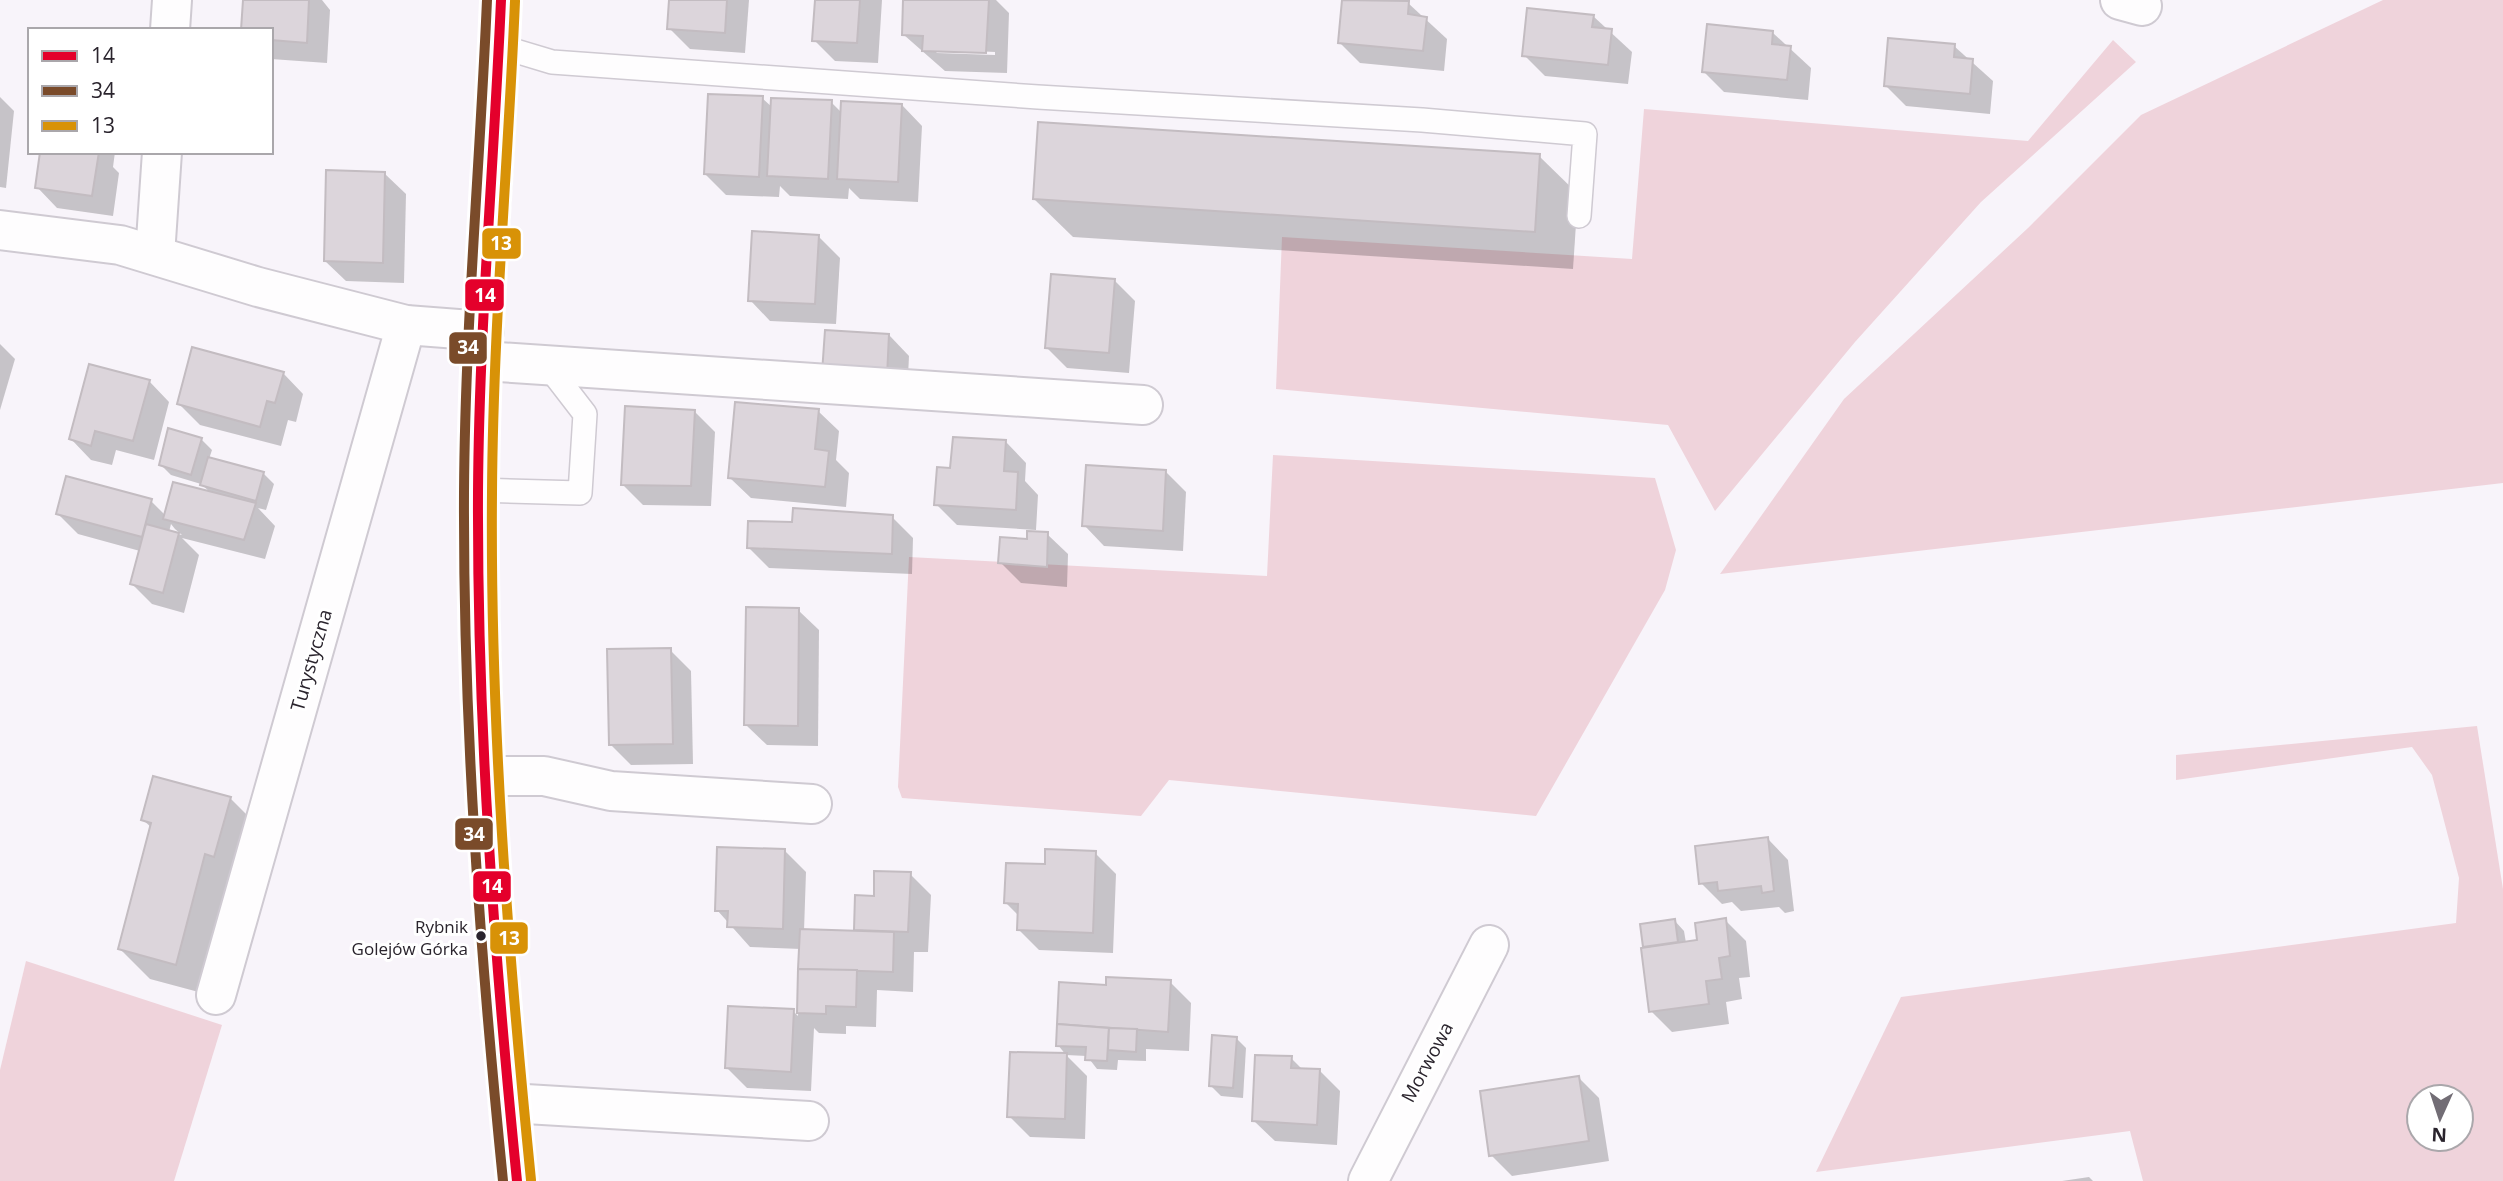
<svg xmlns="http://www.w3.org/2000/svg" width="2503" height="1181" font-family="'Open Sans',sans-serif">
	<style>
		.green { fill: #efd3db; fill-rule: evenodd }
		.shadow { fill: #0003; fill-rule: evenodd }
		.building { fill: #dcd5db; stroke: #c3bcc1; stroke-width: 2 }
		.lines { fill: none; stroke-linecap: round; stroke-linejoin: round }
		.service-casing { stroke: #cfcad2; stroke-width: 26 }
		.minor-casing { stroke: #cfcad2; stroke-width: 42 }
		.primary-casing { stroke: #b7b2be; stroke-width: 42 }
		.service { stroke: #fefdfe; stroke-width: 23 }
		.minor { stroke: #fefdfe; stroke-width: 38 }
		.primary { stroke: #eeecf2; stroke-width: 38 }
		.bus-1-casing { stroke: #fff; stroke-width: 16 }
		.bus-2-casing { stroke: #fff; stroke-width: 16 }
		.bus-3-casing { stroke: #fff; stroke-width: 16 }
		.bus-1 { stroke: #e4002b; stroke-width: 10 }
		.bus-2 { stroke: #7a4b2a; stroke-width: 10 }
		.bus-3 { stroke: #d89207; stroke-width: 10 }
		.bus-dot { fill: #2a242d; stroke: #fff; stroke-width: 2.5 }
		.labels { text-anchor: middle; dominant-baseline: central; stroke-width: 6; stroke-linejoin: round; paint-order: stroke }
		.bus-label { font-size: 17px; fill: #2a242d; stroke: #fff; text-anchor: end }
		.street-label { font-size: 19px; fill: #2a242d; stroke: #fff }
		.line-badge { stroke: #fff; stroke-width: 2.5 }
		.badge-label { font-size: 19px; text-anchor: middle; font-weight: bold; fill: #fff }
	</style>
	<rect width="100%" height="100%" fill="#f8f4fa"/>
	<!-- green -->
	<g class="green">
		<path d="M2383,0H2503V483L1720,574L1844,399L2028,228L2141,115Z"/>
		<path d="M2113,40L2136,62L1981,202L1855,342L1715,511L1668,425L1276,389L1282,237L1632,259L1644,109L2028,141Z"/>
		<path d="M1273,455L1655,478L1676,550L1665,590L1536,816L1169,780L1141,816L902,798L898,787L909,557L1267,576Z"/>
		<path d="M2477,726L2503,889V1181H2143L2130,1131L1816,1172L1901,997L2456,923L2459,878L2432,775L2412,747L2176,780V755ZM2419,1097H2461V1139H2419Z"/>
		<path d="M26,961L222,1025L174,1181H0V1070Z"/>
	</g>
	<!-- shadow -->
	<g class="shadow">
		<path d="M245,0H322L330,10L327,63L271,59V30Z"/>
		<path d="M671,0H749L745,53L690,49L669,28Z"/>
		<path d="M816,0H882L878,63L835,61L814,40Z"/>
		<path d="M905,0H996L1009,13L1007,73L945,71L904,35ZM933,49L995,52V55L937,53Z"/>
		<path d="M1344,0L1408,3L1447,39L1444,71L1360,63L1340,43Z"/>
		<path d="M1593,16L1632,52L1628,84L1545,76L1524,55Z"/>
		<path d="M1773,33L1811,68L1808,100L1724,92L1704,72Z"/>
		<path d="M1954,46L1993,81L1990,114L1906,106L1885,85Z"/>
		<path d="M0,97L14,111L6,188L0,187Z"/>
		<path d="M762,98L773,108L831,102L842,113L902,105L922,126L918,202L860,199L849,188L848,199L790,196L780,186L779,197L726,195L705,174Z"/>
		<path d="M41,152H115L113,167L119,173L113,216L57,208L37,187Z"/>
		<path d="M1539,156L1578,194L1573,269L1073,237L1034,199Z"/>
		<path d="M385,174L406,194L404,283L346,281L325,261Z"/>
		<path d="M819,237L840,258L836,324L770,321L750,300Z"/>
		<path d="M1114,280L1135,301L1129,373L1067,368L1046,347Z"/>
		<path d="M889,335L909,356L907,397L845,393Z"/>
		<path d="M0,344L15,359L0,410Z"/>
		<path d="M283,373L303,394L296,422L288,420L281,446L200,425L179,404Z"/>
		<path d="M149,381L169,402L154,460L116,450L112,465L91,460L71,439Z"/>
		<path d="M694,411L715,432L711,506L643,505L622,484Z"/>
		<path d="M818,411L839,431L836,460L849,473L846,507L751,498L730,478Z"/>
		<path d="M201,439L212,450L209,459L264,474L274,484L266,510L258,508L275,526L265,559L182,538L199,555L184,613L152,604L132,584L140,551L78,534L58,514L151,501L166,516L211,493L201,484L171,475L161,465ZM171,524L175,529L182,535L169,532Z"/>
		<path d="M1006,442L1026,463L1025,481L1038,495L1036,530L957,525L936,504L952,470Z"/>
		<path d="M1166,472L1186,492L1183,551L1104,546L1084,525Z"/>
		<path d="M892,517L913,538L912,574L769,568L749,548L794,524Z"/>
		<path d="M1047,534L1068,554L1067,587L1021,583L1000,562Z"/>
		<path d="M798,610L819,630L818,746L767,745L746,725Z"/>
		<path d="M670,650L691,671L693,764L631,765L611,745Z"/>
		<path d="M230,798L260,828L206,994L150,979L120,949L152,828L143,820Z"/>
		<path d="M1768,839L1788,860L1794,911L1785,913L1779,907L1741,911L1732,902L1722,904L1701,883Z"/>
		<path d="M785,851L806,872L804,931L856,932L857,897L876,898L910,874L931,895L928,952H914L913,992L877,990L876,1027L846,1026V1034L819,1033L814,1028L811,1091L747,1088L726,1067L793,1011L798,1016L801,949L750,947L717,910Z"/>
		<path d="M1095,853L1116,874L1113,953L1039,950L1019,930V916L1006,903L1047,866Z"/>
		<path d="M1674,920L1684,931L1686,943L1699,941L1725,920L1746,941L1750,977L1739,978L1742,999L1726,1002L1729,1024L1672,1032L1651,1011L1642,925Z"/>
		<path d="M1170,982L1191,1003L1189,1051L1146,1049V1061L1118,1060L1117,1070L1097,1069L1087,1056L1066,1055L1058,1045L1061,984L1108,987Z"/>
		<path d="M1236,1038L1246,1048L1243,1098L1221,1096L1211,1086Z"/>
		<path d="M1066,1055L1087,1076L1085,1139L1030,1137L1009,1116Z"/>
		<path d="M1291,1058L1303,1070H1319L1340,1091L1337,1145L1275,1141L1254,1121Z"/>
		<path d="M1579,1078L1599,1098L1609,1161L1512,1176L1491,1155Z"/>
		<path d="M2089,1177L2093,1181H2062Z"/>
	</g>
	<!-- building -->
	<g class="building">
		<path d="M243,0H309L307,43L271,40V30H241Z"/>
		<path d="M669,0H727L725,33L667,29Z"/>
		<path d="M815,0H860L857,43L812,41Z"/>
		<path d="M903,0H989L986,53L922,51L923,36L902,35Z"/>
		<path d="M1342,0L1409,1L1408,14L1427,17L1423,51L1338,43Z"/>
		<path d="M1527,8L1594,15L1592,27L1612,29L1608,65L1522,56Z"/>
		<path d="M1707,24L1773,31L1772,44L1791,46L1787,80L1702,72Z"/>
		<path d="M1888,38L1955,44L1954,57L1973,59L1970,94L1884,86Z"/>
		<path d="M708,94L763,96L759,177L704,174Z"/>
		<path d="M771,98L832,100L828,179L767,176Z"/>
		<path d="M841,101L902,104L898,182L837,179Z"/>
		<path d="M1038,122L1540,154L1535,232L1033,199Z"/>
		<path d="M40,152H99L92,196L35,188Z"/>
		<path d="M326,170L385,172L383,263L324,261Z"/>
		<path d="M752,231L819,235L815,304L748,301Z"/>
		<path d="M1051,274L1115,279L1109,353L1045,348Z"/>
		<path d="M825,330L889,334L887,377L822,373Z"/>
		<path d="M192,347L284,372L275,403L267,401L260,427L177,404Z"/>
		<path d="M89,364L150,380L133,441L95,431L91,446L69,439Z"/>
		<path d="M735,402L819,409L815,449L829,451L825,487L728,478Z"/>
		<path d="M625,406L695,410L691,486L621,485Z"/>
		<path d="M168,428L202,438L191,475L159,465Z"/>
		<path d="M953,437L1006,440L1004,471L1018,472L1016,510L934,505L937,467L950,468Z"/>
		<path d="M208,457L264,472L256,501L200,485Z"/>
		<path d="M1086,465L1166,470L1163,531L1082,526Z"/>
		<path d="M66,476L152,499L142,537L56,514Z"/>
		<path d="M173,482L256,503L244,540L163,519Z"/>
		<path d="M793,508L893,515L892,554L747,548L748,521L792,522Z"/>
		<path d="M146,524L179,533L163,593L130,584Z"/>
		<path d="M1027,531L1048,532L1047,567L998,563L1000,537L1027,539Z"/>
		<path d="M746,607L799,608L798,726L744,725Z"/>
		<path d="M671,648L673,744L609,745L607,649Z"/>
		<path d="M153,776L231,797L214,857L205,854L176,965L118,949L151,823L141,820Z"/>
		<path d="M1768,837L1774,891L1762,893L1761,886L1718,891L1717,882L1699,884L1695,846Z"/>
		<path d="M717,847L785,849L783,929L727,927L728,911H715Z"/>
		<path d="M1045,849L1096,851L1093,933L1017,930L1018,904L1004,903L1006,863L1045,864Z"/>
		<path d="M874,871L911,872L908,932L854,930L855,895L874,896Z"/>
		<path d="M1726,918L1730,956L1719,958L1722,979L1706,981L1709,1004L1649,1012L1641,948L1697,940L1695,923Z"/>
		<path d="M1675,919L1678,942L1643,947L1640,924Z"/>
		<path d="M800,929L894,932L893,972L798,969Z"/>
		<path d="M798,969L857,970L856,1007L826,1006V1014L797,1013Z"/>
		<path d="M1106,977L1171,980L1168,1032L1057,1024L1059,982L1106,985Z"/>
		<path d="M728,1006L794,1009L791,1072L725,1068Z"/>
		<path d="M1057,1024L1109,1028L1107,1061L1085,1060L1086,1047L1056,1046Z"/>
		<path d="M1109,1028L1137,1029L1136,1052L1108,1050Z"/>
		<path d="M1212,1035L1237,1037L1233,1088L1209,1086Z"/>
		<path d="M1010,1052L1067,1053L1065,1119L1007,1117Z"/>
		<path d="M1255,1055L1292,1056L1291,1068L1320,1069L1317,1125L1252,1121Z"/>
		<path d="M1579,1076L1589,1141L1489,1156L1480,1091Z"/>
	</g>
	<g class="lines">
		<!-- service casing -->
		<g class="service-casing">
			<g id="service">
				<path d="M499,46L552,62L1038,97L1422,120L1585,134L1579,216"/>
				<path d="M478,490L580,493L585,414L548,366"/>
			</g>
		</g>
		<!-- minor casing -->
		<g class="minor-casing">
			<g id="minor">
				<path d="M2120,0L2142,6"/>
				<path d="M170,30L172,0"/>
				<path d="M0,230L120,245L258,287L406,325L484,331"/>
				<path d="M155,255L162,152"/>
				<path d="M483,361L1143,405"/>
				<path d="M485,776H544L611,791L812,804"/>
				<path d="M216,995L406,325"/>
				<path d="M509,1103L809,1121"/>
				<path d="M1368,1181L1489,945"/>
			</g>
		</g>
		<!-- primary casing -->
		<g class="primary-casing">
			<path id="primary" d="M501,0C495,164 479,328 478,493C477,722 493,953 517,1181"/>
		</g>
		<!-- service -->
		<use href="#service" class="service"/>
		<!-- minor -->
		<use href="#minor" class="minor"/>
		<!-- primary -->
		<use href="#primary" class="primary"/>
		<!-- bus-1 casing -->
		<g class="bus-1-casing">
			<path id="bus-1" d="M501,0C494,164 479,328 478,493C477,723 494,952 517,1181"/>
		</g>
		<!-- bus-2 casing -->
		<g class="bus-2-casing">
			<path id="bus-2" d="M487,0C480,164 465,328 464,493C463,723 480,952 503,1181"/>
		</g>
		<!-- bus-3 casing -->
		<g class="bus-3-casing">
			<path id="bus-3" d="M515,1C508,165 493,328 492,493C490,722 508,951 531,1180"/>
		</g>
		<!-- bus-1 -->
		<use href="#bus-1" class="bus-1"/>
		<!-- bus-2 -->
		<use href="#bus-2" class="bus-2"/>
		<!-- bus-3 -->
		<use href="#bus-3" class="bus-3"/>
	</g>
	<!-- markers -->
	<circle class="bus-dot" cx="481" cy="936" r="6"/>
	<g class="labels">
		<!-- bus labels -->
		<g class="bus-label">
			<text x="468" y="926">Rybnik<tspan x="468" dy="22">Golejów Górka</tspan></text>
		</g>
		<!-- street labels -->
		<g class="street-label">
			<text transform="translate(311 660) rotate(-74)">Turystyczna</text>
			<text transform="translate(1427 1062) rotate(-62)">Morwowa</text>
		</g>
	</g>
	<g class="line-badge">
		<rect x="481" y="227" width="41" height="33" rx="7" fill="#d89207"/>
		<rect x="464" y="278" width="41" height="34" rx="7" fill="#e4002b"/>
		<rect x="448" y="331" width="40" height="34" rx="7" fill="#7a4b2a"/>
		<rect x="454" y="817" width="40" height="34" rx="7" fill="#7a4b2a"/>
		<rect x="472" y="870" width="40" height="33" rx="7" fill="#e4002b"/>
		<rect x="489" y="921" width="40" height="34" rx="7" fill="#d89207"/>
	</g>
	<g class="badge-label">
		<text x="501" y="250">13</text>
		<text x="485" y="302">14</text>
		<text x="468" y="354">34</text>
		<text x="474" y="841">34</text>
		<text x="492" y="893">14</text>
		<text x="509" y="945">13</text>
	</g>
	<!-- legend -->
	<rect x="28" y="28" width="245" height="126" fill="#ffffff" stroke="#aaa7ab" stroke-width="2"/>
	<rect x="42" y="51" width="35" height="10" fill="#e4002b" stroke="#aaa7ab" stroke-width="2"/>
	<text x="91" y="63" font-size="21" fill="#2a242d">14</text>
	<rect x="42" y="86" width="35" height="10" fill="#7a4b2a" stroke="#aaa7ab" stroke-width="2"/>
	<text x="91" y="98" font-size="21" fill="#2a242d">34</text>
	<rect x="42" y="121" width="35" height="10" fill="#d89207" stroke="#aaa7ab" stroke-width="2"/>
	<text x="91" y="133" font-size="21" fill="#2a242d">13</text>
	<!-- north arrow -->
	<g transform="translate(2440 1118) rotate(183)"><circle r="33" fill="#ffffff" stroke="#aaa7ab" stroke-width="2"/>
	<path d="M0-5L12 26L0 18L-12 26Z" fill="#726d75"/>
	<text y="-10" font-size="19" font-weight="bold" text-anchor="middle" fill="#2a242d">N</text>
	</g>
</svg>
